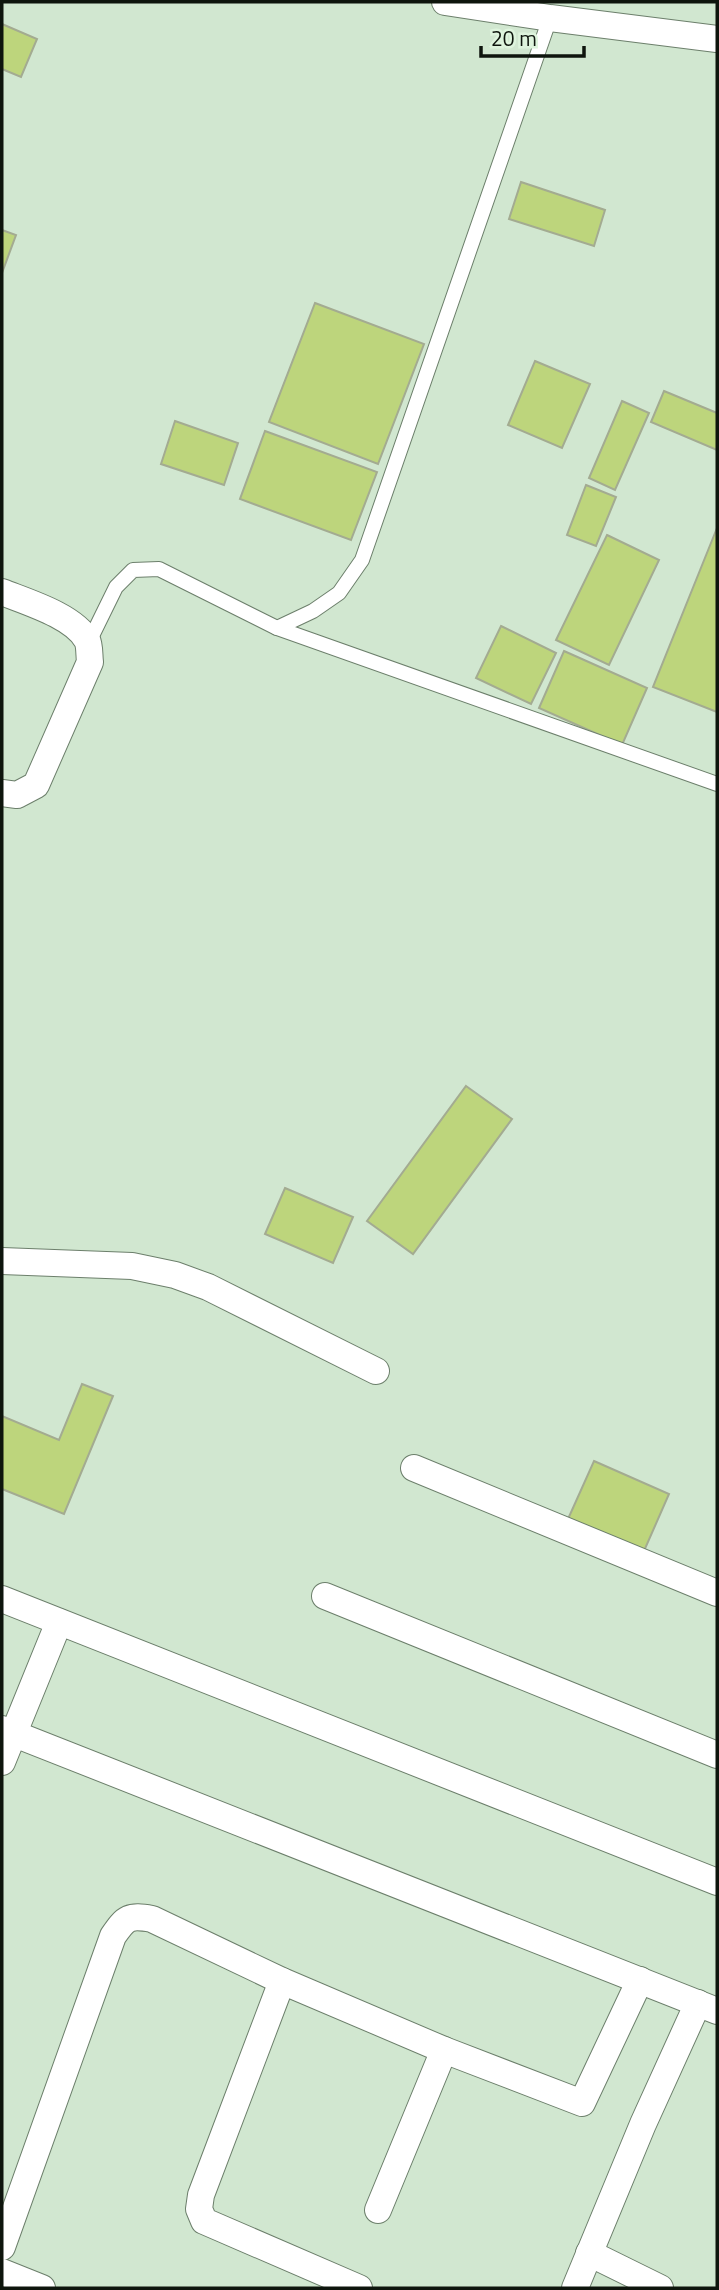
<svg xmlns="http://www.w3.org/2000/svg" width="719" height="2290" font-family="'Titillium Web',sans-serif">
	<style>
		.building { fill: #bdd57c; stroke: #a3ab91; stroke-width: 2 }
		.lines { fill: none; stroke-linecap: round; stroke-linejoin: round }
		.lane-casing { stroke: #6c7f6b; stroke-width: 16 }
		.street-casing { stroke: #6c7f6b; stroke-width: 28 }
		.lane { stroke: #fff; stroke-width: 14 }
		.street { stroke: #fff; stroke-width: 26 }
	</style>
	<rect width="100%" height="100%" fill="#d1e7d0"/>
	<!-- building -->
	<g class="building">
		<path d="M2,24L37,39L21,77L2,69Z"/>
		<path d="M521,182L605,210L594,246L509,219Z"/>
		<path d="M2,230L16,235L2,273Z"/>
		<path d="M315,303L424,344L378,464L269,422Z"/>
		<path d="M535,361L590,384L562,448L508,425Z"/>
		<path d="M664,391L717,413V450L651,422Z"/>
		<path d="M622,401L649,413L615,490L589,478Z"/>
		<path d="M175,421L238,443L224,485L161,464Z"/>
		<path d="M265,431L377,472L351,540L240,499Z"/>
		<path d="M586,485L616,497L596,546L567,535Z"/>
		<path d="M717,528V712L653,687Z"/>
		<path d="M607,535L659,560L609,665L556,640Z"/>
		<path d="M501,626L556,653L531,704L476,678Z"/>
		<path d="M564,651L647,688L622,745L539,708Z"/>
		<path d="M466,1086L512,1119L413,1254L367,1221Z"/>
		<path d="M285,1188L353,1217L333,1263L265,1234Z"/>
		<path d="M82,1384L113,1396L64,1514L2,1489V1416L59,1440Z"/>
		<path d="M594,1461L669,1494L644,1551L568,1519Z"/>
	</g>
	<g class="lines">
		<!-- lane casing -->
		<g class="lane-casing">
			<g id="lane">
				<path d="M277,628L313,611L339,593L362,560L550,18"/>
				<path d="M89,642L116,587L133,570L159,569L277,628L717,784"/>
			</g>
		</g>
		<!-- street casing -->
		<g class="street-casing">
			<g id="street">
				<path d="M445,2L550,18L717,39"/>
				<path d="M2,592C27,602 74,616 87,640C90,646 89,655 90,662L36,785L17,795L2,793"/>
				<path d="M2,1261L132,1266L175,1275L208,1287L376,1371"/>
				<path d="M414,1468L717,1593"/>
				<path d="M325,1596L717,1755"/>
				<path d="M2,1599L717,1882"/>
				<path d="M2,1729L717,2011"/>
				<path d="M2,1762L59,1622"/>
				<path d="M282,1981L201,2195L199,2209L204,2221L359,2288"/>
				<path d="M378,2210L444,2050"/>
				<path d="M2,2247L113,1936C126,1917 129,1915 152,1919L282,1981L444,2050L582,2103L640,1980"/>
				<path d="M589,2253L660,2288"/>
				<path d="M2,2272L42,2288"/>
				<path d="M575,2288L643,2124L698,2003"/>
			</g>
		</g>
		<!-- lane -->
		<use href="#lane" class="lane"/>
		<!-- street -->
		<use href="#street" class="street"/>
	</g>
	<!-- border -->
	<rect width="719" height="2290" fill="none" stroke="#0e150d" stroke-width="7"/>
	<!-- scale -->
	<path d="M481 46v10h103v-10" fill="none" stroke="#0e150d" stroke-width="3.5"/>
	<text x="491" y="46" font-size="21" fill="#0e150d" stroke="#def4dd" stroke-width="5" paint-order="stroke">20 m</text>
</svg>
